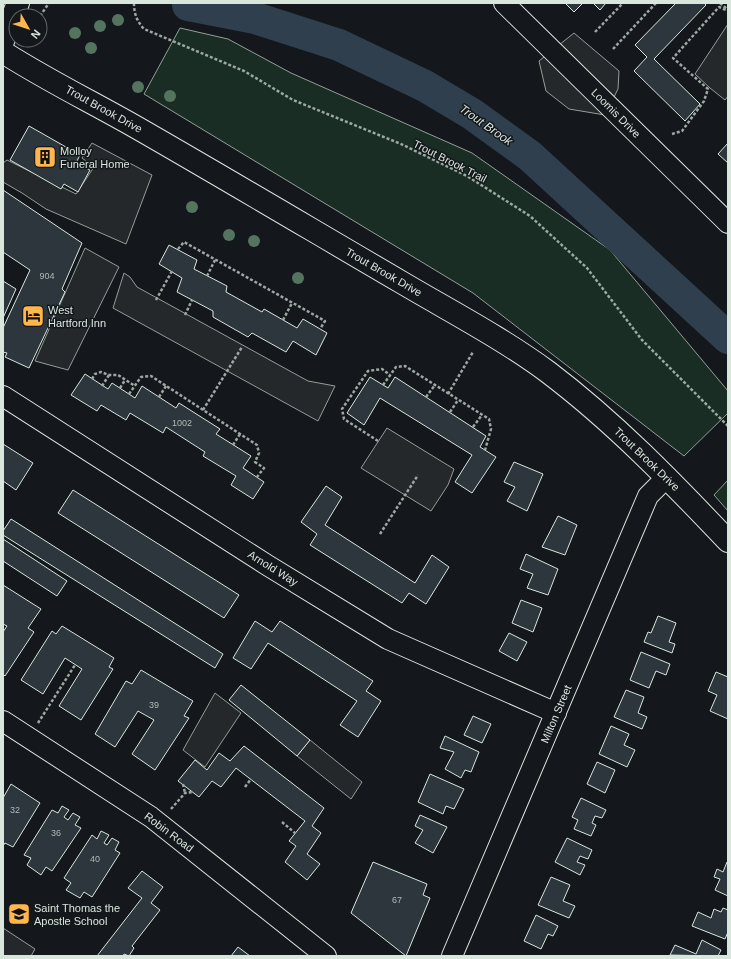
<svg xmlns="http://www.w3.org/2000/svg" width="731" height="959" font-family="Helvetica,sans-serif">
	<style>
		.green { fill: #1a2d24; stroke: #939e99 }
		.parking { fill: #24282b; stroke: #939e99 }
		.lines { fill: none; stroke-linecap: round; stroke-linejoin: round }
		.river { stroke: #2f3f4d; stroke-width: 32 }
		.building { fill: #2c363c; stroke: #d8e6dc }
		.minor-casing { stroke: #d8e6dc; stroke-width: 22 }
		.major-casing { stroke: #d8e6dc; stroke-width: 24 }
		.path { stroke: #9da8a2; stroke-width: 2.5; stroke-dasharray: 3 2; stroke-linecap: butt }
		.minor { stroke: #14181c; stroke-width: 20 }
		.major { stroke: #14181c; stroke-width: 22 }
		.tree { fill: #55745f }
		.labels { text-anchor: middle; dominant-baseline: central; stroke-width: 3; stroke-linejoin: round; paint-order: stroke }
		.number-label { font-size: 9px; fill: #adbab4 }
		.street-label { font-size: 11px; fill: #d8e6dc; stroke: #14181c }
		.poi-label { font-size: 11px; fill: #d8e6dc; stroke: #14181c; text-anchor: start }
		.water-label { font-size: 12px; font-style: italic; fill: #d8e6dc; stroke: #14181c }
	</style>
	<rect width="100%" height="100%" fill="#14181c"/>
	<!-- green -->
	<g class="green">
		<path d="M180,28L228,39L291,73L472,153L610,250L728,391V413L684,456L473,293L144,94Z"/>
		<path d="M728,480V511L714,495Z"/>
	</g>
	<!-- parking -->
	<g class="parking">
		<path d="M728,24V96L725,100L710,88L695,74Z"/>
		<path d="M574,33L619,71L618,89L605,115L569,109L546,91L539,61Z"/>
		<path d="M92,143L152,175L126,244L46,209L22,193L3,182V163L7,160L76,194L94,167L82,158Z"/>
		<path d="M85,248L119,267L68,370L35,361Z"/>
		<path d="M124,273L130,277L137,287L308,381L335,386L318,421L113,308Z"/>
		<path d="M387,428L454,469L448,485L431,511L361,468Z"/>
		<path d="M215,693L241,713L205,767L183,750Z"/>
		<path d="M310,740L362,782L351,799L297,756Z"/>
		<path d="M3,928L35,949L31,956H3Z"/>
	</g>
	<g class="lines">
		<!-- river -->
		<path class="river" d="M188,5L255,18L339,45L425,86L472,114L530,156L728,338"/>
	</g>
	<!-- building -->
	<g class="building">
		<path d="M565,3H583L574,12Z"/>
		<path d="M593,3H606L600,10Z"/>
		<path d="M676,3H704L706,5L654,59L700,104L685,121L634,71L647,57L635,45Z"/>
		<path d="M29,126L80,155L76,163L90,170L78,192L64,184L61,189L10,160Z"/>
		<path d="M728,143V163L718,154Z"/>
		<path d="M3,190L82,243L62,289L65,292L29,368L5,357L7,353L3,352V328L30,270L3,252Z"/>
		<path d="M169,245L197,260L194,269L227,286L226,292L262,312L264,309L297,328L303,319L327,333L316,355L293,341L286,352L252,333L248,337L213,317V311L177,292L182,278L159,264Z"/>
		<path d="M3,281L16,289L3,318Z"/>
		<path d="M85,374L108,389L112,383L135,398L142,386L176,408L179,403L220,429L216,434L251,456L243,468L264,482L253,499L231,485L236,476L203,456L205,452L166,427L163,433L130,413L126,420L101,405L97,411L71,395Z"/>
		<path d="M370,377L388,388L395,377L486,436L480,447L496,457L472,493L455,482L472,455L380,398L364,425L347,413Z"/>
		<path d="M3,444L33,463L16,490L3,481Z"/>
		<path d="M514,462L543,474L527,511L507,501L515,487L504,482Z"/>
		<path d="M326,486L342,497L325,525L415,583L432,555L449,567L426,604L409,593L402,603L310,545L317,534L301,522Z"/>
		<path d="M73,490L239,595L224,618L58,513Z"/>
		<path d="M558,516L577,525L565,555L542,547Z"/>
		<path d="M11,519L223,654L215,668L3,535V531Z"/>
		<path d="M3,539L67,581L57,596L3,561Z"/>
		<path d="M526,554L558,569L548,595L527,588L533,574L520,569Z"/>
		<path d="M3,585L41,609L28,628L34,632L5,676L3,674V632L7,626L3,624Z"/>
		<path d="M521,600L542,608L533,632L512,623Z"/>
		<path d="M658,616L676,623L669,642L675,644L672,653L644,642L648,632L651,633Z"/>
		<path d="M255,621L272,632L280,621L373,681L366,691L381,701L358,737L340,725L357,701L268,643L251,669L233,658Z"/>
		<path d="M62,626L114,658L109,667L113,669L81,720L59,706L82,669L65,658L43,694L21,680L52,631L56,634Z"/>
		<path d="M509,633L527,642L517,661L499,651Z"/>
		<path d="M641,652L670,664L666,675L656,671L649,688L630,680Z"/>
		<path d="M141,670L193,701L184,716L189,718L155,770L132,754L154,720L138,711L115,747L95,734L126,681L132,684Z"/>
		<path d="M716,672L728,677V719L710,711L717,695L708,691Z"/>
		<path d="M241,685L310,740L297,756L229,700Z"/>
		<path d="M626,690L644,697L638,713L647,717L642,729L614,717Z"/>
		<path d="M473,716L491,724L482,743L464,735Z"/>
		<path d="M611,726L629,734L624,745L635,750L627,767L599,754Z"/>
		<path d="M445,736L479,752L471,772L465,770L461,778L445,769L454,752L440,748Z"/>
		<path d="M244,746L324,808L312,826L321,833L307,854L320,864L307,880L285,862L296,846L289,841L305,821L236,768L221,787L212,781L199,797L178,781L195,760L207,770L219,753L230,761Z"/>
		<path d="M597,762L615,770L605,793L587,784Z"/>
		<path d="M430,774L464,789L454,809L446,806L443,814L418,802Z"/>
		<path d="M11,784L40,803L13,847L5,843L3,846V798Z"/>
		<path d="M581,798L606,810L602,818L595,816L592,823L596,825L591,836L574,829L578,820L572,817Z"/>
		<path d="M62,806L69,810L64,817L68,820L73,813L80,817L75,825L81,828L52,871L46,867L41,875L27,865L31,858L24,855L52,810L58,813Z"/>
		<path d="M420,815L447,827L433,853L415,843L423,830L415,826Z"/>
		<path d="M101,831L109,835L104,843L107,845L112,838L119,842L115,850L120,853L92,897L84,892L80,898L66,890L71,883L64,878L92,835L97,839Z"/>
		<path d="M567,838L592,850L588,859L580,856L577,862L585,865L580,875L555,862Z"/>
		<path d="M373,862L427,884L423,895L430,898L406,956L351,913Z"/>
		<path d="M727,862H728V896L715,890L720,879L714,877L717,869L723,872Z"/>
		<path d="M142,871L163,887L151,903L160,910L132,946L134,948L129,956L124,954L123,956H97L142,898L128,888Z"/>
		<path d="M551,877L570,885L563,901L575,906L569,918L538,905Z"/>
		<path d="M723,908L728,910V932L725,939L692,926L698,912L711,918L714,909L721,912Z"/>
		<path d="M536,915L558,926L553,936L548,934L541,949L524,941Z"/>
		<path d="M702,940L721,950L718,956L670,955L675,945L696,954Z"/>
		<path d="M238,947L250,956H231Z"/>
	</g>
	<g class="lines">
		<!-- minor casing -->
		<g class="minor-casing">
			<g id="minor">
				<path d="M504,3L728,223"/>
				<path d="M3,396L267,565L388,639L556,713"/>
				<path d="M3,721L151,817L326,956"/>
				<path d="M452,956L648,496L667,477"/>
			</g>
		</g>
		<!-- major casing -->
		<g class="major-casing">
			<g id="major">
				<path d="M3,41L18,3"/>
				<path d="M3,52C45,79 90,101 134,126C223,177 312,230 401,282C450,311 502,338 548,372C614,422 671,481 728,541"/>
			</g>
		</g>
		<!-- path -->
		<g class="path">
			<path d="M134,3C134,14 137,21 144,29L244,71L293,100L401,144L467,176L530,216L587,268L642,340L728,426"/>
			<path d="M720,3L728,10"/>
			<path d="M40,16L49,3"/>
			<path d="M595,32L623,3"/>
			<path d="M613,49L656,3"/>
			<path d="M672,134L682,131L704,101L708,89L673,58L719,7L728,11"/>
			<path d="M178,249L184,242L325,321L320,329"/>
			<path d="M207,276L215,260"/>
			<path d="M156,300L172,271"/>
			<path d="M185,315L192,300"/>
			<path d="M283,320L292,303"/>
			<path d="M92,379L95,374L101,372L109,375H118L135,386"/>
			<path d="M383,385L396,367L405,366L489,419L491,429L485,450"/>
			<path d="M102,386L109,375"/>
			<path d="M120,388L125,380"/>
			<path d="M129,394L141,377L151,376L257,445L259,453L255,462L264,468L257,477"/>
			<path d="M448,394L473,352"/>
			<path d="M159,397L166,386"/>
			<path d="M426,397L435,385"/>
			<path d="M203,410L242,347"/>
			<path d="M450,412L458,400"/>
			<path d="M473,427L482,415"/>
			<path d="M378,441L344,419L342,409L368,371L382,369L390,375"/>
			<path d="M233,445L240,434"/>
			<path d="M380,534L418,475"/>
			<path d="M38,723L75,665"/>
			<path d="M183,784L185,793"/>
			<path d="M245,787L251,779"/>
			<path d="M171,809L185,793L193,792"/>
			<path d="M282,822L295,833"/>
		</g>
		<!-- minor -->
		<use href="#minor" class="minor"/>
		<!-- major -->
		<use href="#major" class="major"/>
	</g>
	<!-- trees -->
	<g class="tree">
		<circle cx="118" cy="20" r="6"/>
		<circle cx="100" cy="26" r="6"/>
		<circle cx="75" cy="33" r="6"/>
		<circle cx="91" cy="48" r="6"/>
		<circle cx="138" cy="87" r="6"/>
		<circle cx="170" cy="96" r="6"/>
		<circle cx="192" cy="207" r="6"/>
		<circle cx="229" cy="235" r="6"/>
		<circle cx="254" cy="241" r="6"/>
		<circle cx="298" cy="278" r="6"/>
	</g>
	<!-- icons -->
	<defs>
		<g id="building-square" transform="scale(1.15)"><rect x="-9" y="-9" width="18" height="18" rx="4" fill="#ffb74d" stroke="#14181c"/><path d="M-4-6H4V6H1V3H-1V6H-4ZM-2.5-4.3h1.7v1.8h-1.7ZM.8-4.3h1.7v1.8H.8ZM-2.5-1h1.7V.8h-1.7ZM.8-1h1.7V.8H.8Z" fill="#111"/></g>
		<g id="hotel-square" transform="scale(1.15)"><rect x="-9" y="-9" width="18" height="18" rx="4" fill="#ffb74d" stroke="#14181c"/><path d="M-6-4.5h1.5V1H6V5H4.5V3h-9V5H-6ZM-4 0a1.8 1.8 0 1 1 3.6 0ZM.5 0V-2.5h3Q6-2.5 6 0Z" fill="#111"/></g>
		<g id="school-square" transform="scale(1.15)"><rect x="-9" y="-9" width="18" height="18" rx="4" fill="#ffb74d" stroke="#14181c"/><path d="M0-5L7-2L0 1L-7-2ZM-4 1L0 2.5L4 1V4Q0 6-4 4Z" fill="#111"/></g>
	</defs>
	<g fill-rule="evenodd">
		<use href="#building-square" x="45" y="157"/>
		<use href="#hotel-square" x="33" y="316"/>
		<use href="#school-square" x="19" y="914"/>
	</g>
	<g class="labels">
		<!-- number labels -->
		<g class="number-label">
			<text x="47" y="276">904</text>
			<text x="182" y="423">1002</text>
			<text x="154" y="705">39</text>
			<text x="15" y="810">32</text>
			<text x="56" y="833">36</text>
			<text x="95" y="859">40</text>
			<text x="397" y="900">67</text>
		</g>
		<!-- street labels -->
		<g class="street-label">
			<text transform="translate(104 109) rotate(29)">Trout Brook Drive</text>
			<text transform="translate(616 113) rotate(45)">Loomis Drive</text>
			<text transform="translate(450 161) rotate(27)">Trout Brook Trail</text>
			<text transform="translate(384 272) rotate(30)">Trout Brook Drive</text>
			<text transform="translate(647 459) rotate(44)">Trout Brook Drive</text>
			<text transform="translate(273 568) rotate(32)">Arnold Way</text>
			<text transform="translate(556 714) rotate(-67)">Milton Street</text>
			<text transform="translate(169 832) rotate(37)">Robin Road</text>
		</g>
		<!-- poi labels -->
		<g class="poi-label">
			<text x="60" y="151">Molloy<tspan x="60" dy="13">Funeral Home</tspan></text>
			<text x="48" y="310">West<tspan x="48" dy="13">Hartford Inn</tspan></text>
			<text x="34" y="908">Saint Thomas the<tspan x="34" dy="13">Apostle School</tspan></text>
		</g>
		<!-- water labels -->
		<g class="water-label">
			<text transform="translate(486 125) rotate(35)">Trout Brook</text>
		</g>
	</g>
	<!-- border -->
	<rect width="731" height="959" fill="none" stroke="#d8e6dc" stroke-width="8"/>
	<!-- north arrow -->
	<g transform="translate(28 28) rotate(129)"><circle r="19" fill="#14181c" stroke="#626a69"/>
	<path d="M0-3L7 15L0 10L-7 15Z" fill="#ffb74d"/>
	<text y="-6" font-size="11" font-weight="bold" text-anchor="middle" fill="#d8e6dc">N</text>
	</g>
</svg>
